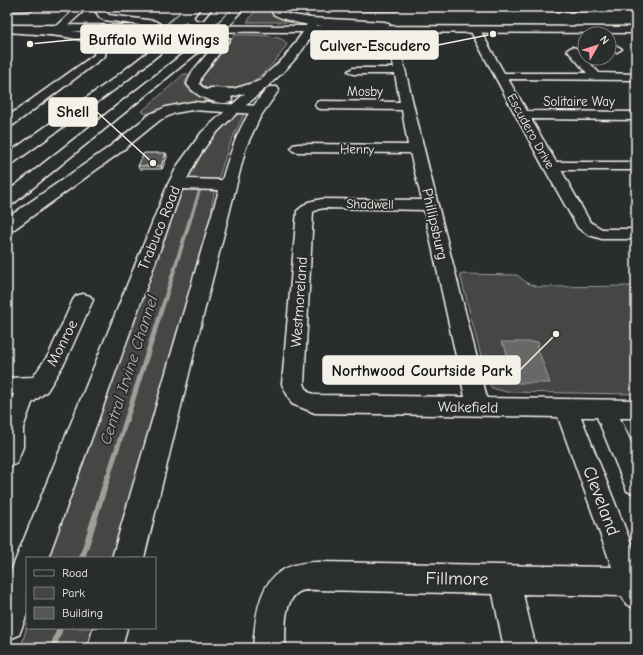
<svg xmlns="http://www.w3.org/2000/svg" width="643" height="655" font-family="'Comic Neue',sans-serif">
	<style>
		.green { fill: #444645; stroke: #9c9c96 }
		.water { fill: #676866; stroke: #9f9f9a }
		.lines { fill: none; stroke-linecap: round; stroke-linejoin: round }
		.stream-far4 { stroke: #9f9f9a; stroke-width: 2 }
		.stream-far3 { stroke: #9f9f9a; stroke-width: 3 }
		.stream-far2 { stroke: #9f9f9a; stroke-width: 4 }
		.stream-far1 { stroke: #9f9f9a; stroke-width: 5 }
		.stream { stroke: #9f9f9a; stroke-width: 6 }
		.minor-casing { stroke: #f4f1e8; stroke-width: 3 }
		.major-casing { stroke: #f4f1e8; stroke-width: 3 }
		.highway-casing { stroke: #f4f1e8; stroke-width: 3 }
		.minor { fill: #2a2d2e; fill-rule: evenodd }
		.major { fill: #2a2d2e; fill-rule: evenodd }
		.highway { fill: #2a2d2e; fill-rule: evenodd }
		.highway-bridge-casing { stroke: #f4f1e8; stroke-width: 12; stroke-linecap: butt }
		.highway-bridge { stroke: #2a2d2e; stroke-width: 10 }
		.wall { fill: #494b4a; stroke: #f4f1e8 }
		.shaded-wall { fill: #3c3d3c; stroke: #f4f1e8 }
		.building { fill: #555756; stroke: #f4f1e8 }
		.labels { text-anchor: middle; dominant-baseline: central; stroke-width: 4; stroke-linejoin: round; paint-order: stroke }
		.far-street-label { font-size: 13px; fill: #f4f1e8; stroke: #2a2d2e }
		.street-label { font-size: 15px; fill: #f4f1e8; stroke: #2a2d2e }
		.water-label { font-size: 16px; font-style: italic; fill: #b5b3ae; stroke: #2a2d2e }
		.near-street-label { font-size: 18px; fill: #f4f1e8; stroke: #2a2d2e }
		.leader { fill: none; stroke: #f4f1e8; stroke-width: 1.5 }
		.callout-dot { fill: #f4f1e8; stroke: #2a2d2e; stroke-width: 1.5 }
		.callout { fill: #f4f1e8; stroke: #f4f1e8; stroke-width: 1.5 }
		.callout-label { font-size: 16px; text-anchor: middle; font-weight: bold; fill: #111 }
	</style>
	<rect width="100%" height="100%" fill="#2a2d2e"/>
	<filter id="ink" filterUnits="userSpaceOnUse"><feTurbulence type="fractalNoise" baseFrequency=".025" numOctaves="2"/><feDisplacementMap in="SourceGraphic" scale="8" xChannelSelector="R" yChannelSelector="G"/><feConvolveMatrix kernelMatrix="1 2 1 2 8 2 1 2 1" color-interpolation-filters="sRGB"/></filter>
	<g filter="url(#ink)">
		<!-- green -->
		<g class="green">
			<path d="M258,7H272V11L278,17L297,22H247Z"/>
			<path d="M235,35C246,35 282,33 287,44C281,57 256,83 242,87C235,89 228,90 220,90C212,91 206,90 201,83V76Z"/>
			<path d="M184,74H189L185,82C187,94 203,97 213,100L211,101L174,105L148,114L141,112Z"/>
			<path d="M236,113L244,114L228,148L218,180L185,179L211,140Z"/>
			<path d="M182,188L215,189L212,204V217L117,558H44Z"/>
			<path d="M460,274L517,275L527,283L538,287L636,286V394L506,392L492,388L487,380Z"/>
			<path d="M27,626V628H97L92,648H21Z"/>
		</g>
		<!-- water -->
		<path class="water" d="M501,342H538L539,346H537L550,383H516L504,345H502Z"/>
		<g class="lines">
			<!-- stream-far4 -->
			<path class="stream-far4" d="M299,7L310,18"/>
			<!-- stream-far3 -->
			<path class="stream-far3" d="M190,221L200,189"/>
			<!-- stream-far2 -->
			<path class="stream-far2" d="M154,334L190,220"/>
			<!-- stream-far1 -->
			<path class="stream-far1" d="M108,477L154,333"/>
			<!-- stream -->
			<g class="stream">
				<path d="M82,558L108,476"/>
				<path d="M53,648L60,628"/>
			</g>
			<!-- minor casing -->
			<g class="minor-casing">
				<g id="minor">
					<path d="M7,7H36L32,10L7,11Z"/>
					<path d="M332,7H401L397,10H336Z"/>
					<path d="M462,7H636V11L466,10Z"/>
					<path d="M475,27L480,30L504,73H587L567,50L572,47L576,48L599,73L636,74V80L508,79L527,111L636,112V120L531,119L556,162H636V170H561L590,222L602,229H636V239H602L589,235L578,228L543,166L470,30Z"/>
					<path d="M389,39L392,40L401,52C427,167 458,282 487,398L636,400V418H620L636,454V494L627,491L597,417H581L636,556V609L626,604L622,596L523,594L536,648H504L493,594L318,590C313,590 304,589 299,592C282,602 286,631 285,648H253C257,602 261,562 318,562L612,567L558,417L315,413L292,404L282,384L297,211L308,202L322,199L422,200L410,153L298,152L293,151L291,148L293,145L298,144L408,145L402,110L321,109L317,108L315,105L317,102L321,101L400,102L395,74H353L348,71L353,68H394L391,52L384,42ZM325,208L424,210L465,397L316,395L308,392L304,384L313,212L319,209Z"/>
					<path d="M609,46H617L622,49L617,52H609Z"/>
					<path d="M83,294L90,296L93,300L65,362L47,391L32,403L23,428V447L16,464L7,467V409L14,394H7V378L33,377L49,354L73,300L76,296Z"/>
				</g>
			</g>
			<!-- major casing -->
			<g class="major-casing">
				<g id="major">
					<path d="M311,22L315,23L316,26L636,27V33L313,32C295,72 241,104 212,138C202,150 194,165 187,179L222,180C232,146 243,114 269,87H277L279,90L260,117L246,147L205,308L144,558H112L219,190L182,189L48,558H27V614L19,635L7,640V581L168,184L178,165L202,132L284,58L303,32L7,31V25L306,26L307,23Z"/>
					<path d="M93,628H127L122,648H88Z"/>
				</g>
			</g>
			<!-- highway casing -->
			<g class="highway-casing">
				<g id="highway">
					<path d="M77,7H88L63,30C80,32 96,33 106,48L105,56L12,126L7,127V117L94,55L95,48C86,34 25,34 7,32V26L57,30L56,28L57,26Z"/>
					<path d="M101,7H111L106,12L109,15L155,21L160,24L155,27L104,20L100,18L96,12Z"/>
					<path d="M203,7H213L203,19H197L195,17Z"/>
					<path d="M235,7H245L234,19H228L226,17Z"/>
					<path d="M271,7H281V11L287,14L311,18L385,22L390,25L385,28C350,25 304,31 273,14Z"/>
					<path d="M184,26L188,27L189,29L188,31L121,85L12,164L7,166V154L113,79L180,27Z"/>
					<path d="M208,36L213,39L212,41L13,204L7,205V192L204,37Z"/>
					<path d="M225,36L230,39L202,76L199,84L206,90L211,88L233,89L263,80L267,81L269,84L267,87L231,97L232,99L231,102C215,106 195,96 187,84L192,72L221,37Z"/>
					<path d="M192,102L257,106L262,107L264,110L262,113L257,114L192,110L175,113L160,120L118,154L13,230L7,231V218L108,148L150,114L166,107Z"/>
				</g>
			</g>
			<!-- minor -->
			<use href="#minor" class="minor"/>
			<!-- major -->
			<use href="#major" class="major"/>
			<!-- highway -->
			<use href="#highway" class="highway"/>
			<!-- highway-bridge casing -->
			<g class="highway-bridge-casing">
				<g id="highway-bridge">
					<path d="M167,31L183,17"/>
					<path d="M208,39L231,17"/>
				</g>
			</g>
			<!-- highway-bridge -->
			<use href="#highway-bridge" class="highway-bridge"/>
		</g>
		<!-- wall -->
		<path class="wall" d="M166,153L167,157L162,169H139L138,166Z"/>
		<!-- shaded-wall -->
		<path class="shaded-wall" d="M166,153L167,157L162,169L161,166Z"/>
		<!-- building -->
		<path class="building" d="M144,153H166L161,166H138Z"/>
	</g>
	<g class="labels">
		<!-- far-street labels -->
		<g class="far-street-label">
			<text x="365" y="91">Mosby</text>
			<text x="579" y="101">Solitaire Way</text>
			<text transform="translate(531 131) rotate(61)">Escudero Drive</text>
			<text transform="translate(357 149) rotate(1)">Henry</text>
			<text transform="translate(370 204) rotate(1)">Shadwell</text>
		</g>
		<!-- street labels -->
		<g class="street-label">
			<text transform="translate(435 224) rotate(77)">Phillipsburg</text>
			<text transform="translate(159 228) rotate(-68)">Trabuco Road</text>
			<text transform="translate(299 302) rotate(-86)">Westmoreland</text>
			<text transform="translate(62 343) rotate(-63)">Monroe</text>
			<text transform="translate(468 407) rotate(1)">Wakefield</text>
		</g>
		<!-- water labels -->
		<g class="water-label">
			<text transform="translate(129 370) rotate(-72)">Central Irvine Channel</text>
		</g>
		<!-- near-street labels -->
		<g class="near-street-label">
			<text transform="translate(601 501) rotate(69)">Cleveland</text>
			<text transform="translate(457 579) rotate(1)">Fillmore</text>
		</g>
	</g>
	<!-- callouts -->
	<path class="leader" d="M30 44L81 39M493 34L438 45M153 163L97 112M556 334L520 370"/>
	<g class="callout-dot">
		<circle cx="30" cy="44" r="4"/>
		<circle cx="493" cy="34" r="4"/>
		<circle cx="153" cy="163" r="4"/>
		<circle cx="556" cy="334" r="4"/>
	</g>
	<g class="callout">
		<rect x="81" y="25" width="147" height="28" rx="4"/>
		<rect x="311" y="31" width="127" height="28" rx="4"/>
		<rect x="49" y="98" width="48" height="28" rx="4"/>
		<rect x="323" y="356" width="197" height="28" rx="4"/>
	</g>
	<g class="callout-label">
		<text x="154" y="45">Buffalo Wild Wings</text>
		<text x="375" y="51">Culver-Escudero</text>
		<text x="73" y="117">Shell</text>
		<text x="422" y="376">Northwood Courtside Park</text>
	</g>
	<!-- margin -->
	<rect width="643" height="655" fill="none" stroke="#2a2d2e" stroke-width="24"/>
	<rect x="12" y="12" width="619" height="631" fill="none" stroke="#f4f1e8" stroke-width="1.5" filter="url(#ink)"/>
	<!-- legend -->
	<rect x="26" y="557" width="130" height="72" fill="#2a2d2e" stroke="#7b7b78"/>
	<rect x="34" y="570" width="20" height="6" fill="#2a2d2e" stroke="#7b7b78"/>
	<text x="62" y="577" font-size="12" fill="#f4f1e8">Road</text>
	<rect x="34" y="587" width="20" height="12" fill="#444645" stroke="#7b7b78"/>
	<text x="62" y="597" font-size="12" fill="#f4f1e8">Park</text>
	<rect x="34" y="607" width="20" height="12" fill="#555756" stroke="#7b7b78"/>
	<text x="62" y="617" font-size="12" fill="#f4f1e8">Building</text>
	<!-- north arrow -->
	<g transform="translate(597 46) rotate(51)"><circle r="19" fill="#2a2d2e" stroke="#7b7b78"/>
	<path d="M0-3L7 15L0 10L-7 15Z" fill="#ff9aa2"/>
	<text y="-6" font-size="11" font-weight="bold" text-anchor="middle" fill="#f4f1e8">N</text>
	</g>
</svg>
